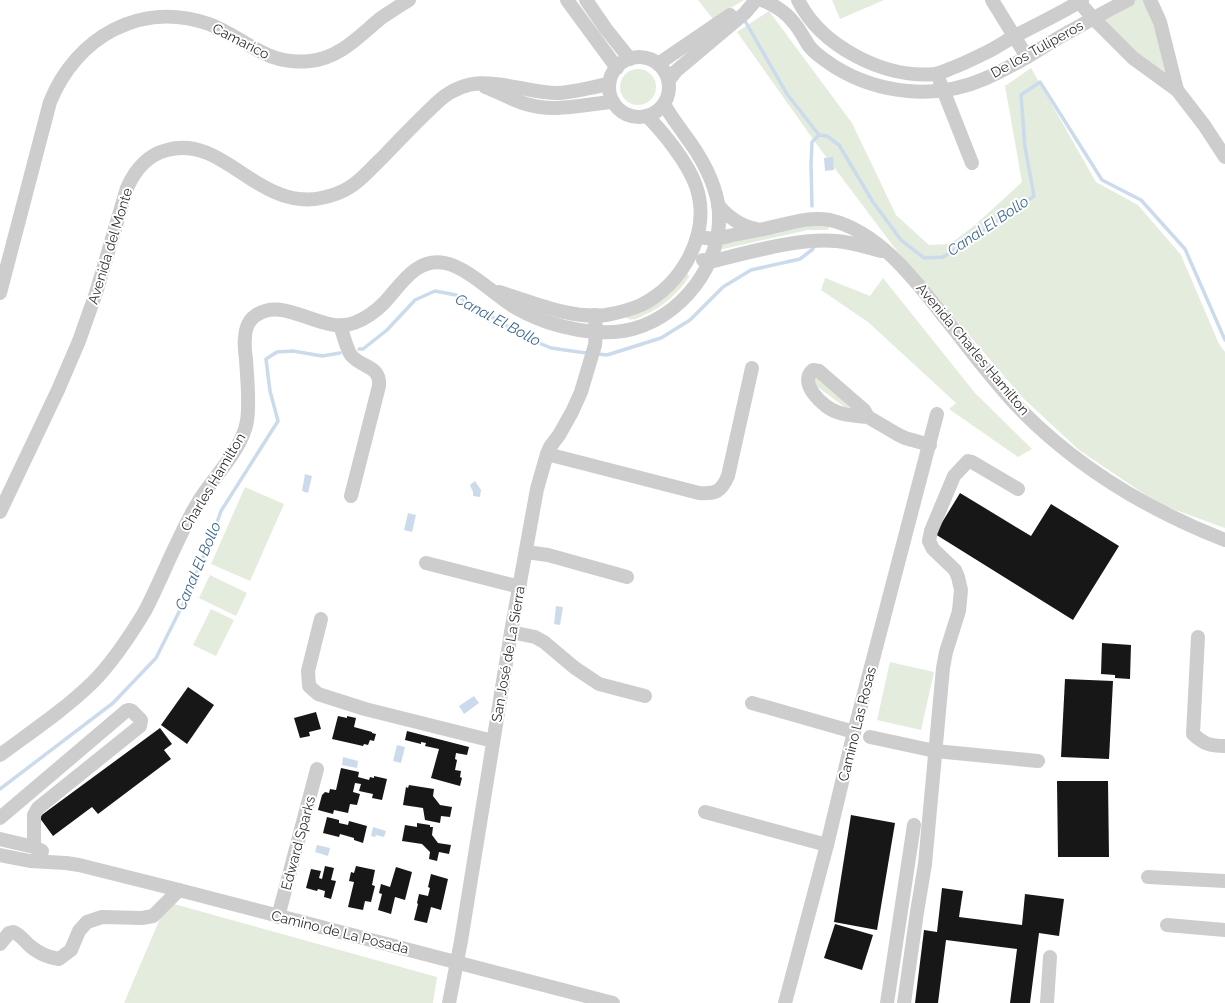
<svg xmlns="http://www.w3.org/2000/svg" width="1225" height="1003" font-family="Raleway,sans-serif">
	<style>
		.green { fill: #e4ecde }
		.water { fill: #cbdbec }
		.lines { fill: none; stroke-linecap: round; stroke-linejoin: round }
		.stream { stroke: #cbdbec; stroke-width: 3.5 }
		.building { fill: #171717 }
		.minor { stroke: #cdcdcd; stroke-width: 14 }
		.labels { text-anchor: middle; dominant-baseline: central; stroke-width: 4; stroke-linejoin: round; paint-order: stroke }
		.street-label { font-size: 14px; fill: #303030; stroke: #fff }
		.water-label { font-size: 15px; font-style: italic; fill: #3f6891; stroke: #fff }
	</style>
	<rect width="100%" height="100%" fill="#fff"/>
	<!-- green -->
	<g class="green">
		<path d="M698,0H744L713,19Z"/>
		<path d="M832,0H884L840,19Z"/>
		<path d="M1128,0H1150L1177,90L1093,18Z"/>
		<path d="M769,11L852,123L896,215L929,245L950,244L975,225L1022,182L1005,86L1031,68L1096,182L1138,205L1181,255L1219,344L1225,352V528L1159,504L1079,450L1022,397L897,251L815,142L737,32Z"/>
		<circle cx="638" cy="87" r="18"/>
		<path d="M826,225L829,227V229L825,230H808L723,249L720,248L721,243L806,226Z"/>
		<path d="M684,274H688L689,277C677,294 662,308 642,316C637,319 632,321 627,318L628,315Z"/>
		<path d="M825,278L870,296L883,278L975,393L1032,449L1018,457L949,409L956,403L868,322L821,290Z"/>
		<path d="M813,376L819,377L856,409L846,408L815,385Z"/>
		<path d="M245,487L284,504L250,581L211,564Z"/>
		<path d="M210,575L247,593L236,616L199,598Z"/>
		<path d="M211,609L234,620L216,656L193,645Z"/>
		<path d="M890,662L934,672L921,730L877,720Z"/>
		<path d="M167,902L437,977L433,1003H124Z"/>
	</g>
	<!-- water -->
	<g class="water">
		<path d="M833,157L834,170L825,171L824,158Z"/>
		<path d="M305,474L312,476L308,493L302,491Z"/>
		<path d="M475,481L481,490L480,497L473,496V492L470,485Z"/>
		<path d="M408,513L416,515L412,532L404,530Z"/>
		<path d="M556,606L563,607L560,625L554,624Z"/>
		<path d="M474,696L479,703L464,714L459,706Z"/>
		<path d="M397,745L405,747L401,763L393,761Z"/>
		<path d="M343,757L358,761L357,768L342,765Z"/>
		<path d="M373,827L386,831L384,837L376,835L375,837L371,836Z"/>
		<path d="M317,845L330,848L328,856L315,852Z"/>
	</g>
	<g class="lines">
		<!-- stream -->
		<g class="stream">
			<path d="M745,21L787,94L819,135"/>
			<path d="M812,206L811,165L812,142L819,135L827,136L839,145L873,202L901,240L924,258L943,257L964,244L1034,196L1025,147L1021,95L1040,82L1102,180L1141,200L1185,249L1225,340"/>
			<path d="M359,349H363L387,330L415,300L435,291L456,295L525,337L551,348L586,353"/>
			<path d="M599,354L607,355L661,338L690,320L723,287L751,270L800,259L813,249"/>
			<path d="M0,789L113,703L156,658L186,598L214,531L221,511L278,421L270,391L266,359L277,352L293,351L322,356L340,353"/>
		</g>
	</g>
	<!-- building -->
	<g class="building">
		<path d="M960,493L1031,536L1051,504L1119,546L1073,620L935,534Z"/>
		<path d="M1102,643L1131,645L1130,679L1115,678V675L1101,674Z"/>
		<path d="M1065,679L1113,681L1109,759L1061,757Z"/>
		<path d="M188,687L214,705L187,744L161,725Z"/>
		<path d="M316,712L321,729L309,732L310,736L300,738L294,718Z"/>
		<path d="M338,716L347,718V716L356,718L354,727L372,732V733L376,734L374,741L370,740L368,745L364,744L363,746L332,739Z"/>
		<path d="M160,728L172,744L164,750L171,759L98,814L92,807L53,836L39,817Z"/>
		<path d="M407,731L469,747L467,755L456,753L455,759L457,760L455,770L461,771L460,777L462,778L460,786L431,778L439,749L425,746L426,743L421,742V744L405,740Z"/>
		<path d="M341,768L359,772L358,777L369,780L370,777L374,778V776L387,779L382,800L372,798L373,794L359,791L361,784L355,783L353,792L360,794L357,805L350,804L348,813L334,810L333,814L318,810L322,795L325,792L329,793L330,789L336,790Z"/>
		<path d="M1057,781H1108L1109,857H1058Z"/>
		<path d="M409,785L434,789L433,796L440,805L452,807L450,817L441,816L440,823L425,820L423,808L403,805L406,787L408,788Z"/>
		<path d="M851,815L895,823L877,930L834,922Z"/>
		<path d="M327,817L339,820V823L348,825L349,821L367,826L363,843L354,840V838L340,834L339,837L323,833Z"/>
		<path d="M417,823L430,825V827H433L432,835L438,843L451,845L449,854L439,852L437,861L429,859L430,852L422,844L402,841L405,825L417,827Z"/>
		<path d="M325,866L334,868L331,880L336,881L331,899L324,897L325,891L318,889L317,891L306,888L311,869L321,871L319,878L322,879Z"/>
		<path d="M356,866L375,870L372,885L375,886L371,902L365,901L363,910L348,907L354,882L349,881L351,872L354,873Z"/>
		<path d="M396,867L412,872L405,900L395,897L391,914L378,910L382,894L379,893L381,884L390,887Z"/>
		<path d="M431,874L448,879L441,910L431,907L427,923L414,920L418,904L417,903L419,894L428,896L430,888L428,887Z"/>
		<path d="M942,888L963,891L959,917L1022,925L1025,894L1064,899L1059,936L1039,933L1030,1003H1010L1017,949L946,940L938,1003H915L924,930L937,932Z"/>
		<path d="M835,924L873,935L862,970L824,958Z"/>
	</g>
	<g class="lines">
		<!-- minor -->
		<g class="minor">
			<path d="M567,0L617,68"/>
			<path d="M586,0L606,29L630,59"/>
			<path d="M762,0C774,5 786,12 794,23C800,30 804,38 809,46C815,54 826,61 835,67C879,94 936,100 984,79C1008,69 1031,55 1053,41C1078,27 1102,13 1128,0"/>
			<path d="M798,0C821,46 884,79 935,74C941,73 947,70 952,68C963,64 973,59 983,54C994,49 1004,42 1015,36C1037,24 1060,14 1082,0"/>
			<path d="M992,0L1027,57"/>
			<path d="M1150,0L1160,22L1177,90"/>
			<path d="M1079,2L1093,18L1133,58L1177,90L1204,125L1225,157"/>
			<circle cx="639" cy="87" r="30"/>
			<path d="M658,64L730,15"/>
			<path d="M669,80L676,71L745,13L756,0"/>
			<path d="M940,82L972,163"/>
			<path d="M485,87C499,92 512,100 526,104C555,113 584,104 613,102"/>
			<path d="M718,205C729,218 740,226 756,229"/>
			<path d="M698,237C704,238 711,239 717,238C722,238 728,236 733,235C749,232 765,229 781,225C797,221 813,217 830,220C881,232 918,284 949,323C972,352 994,382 1020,409C1078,468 1148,510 1225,540"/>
			<path d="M703,260L709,262C747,253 797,238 836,241C851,242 866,247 881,251"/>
			<path d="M499,292C533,302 569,319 606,315C617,313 630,310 641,305C683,284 712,232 696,186C688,163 664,133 647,116"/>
			<path d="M0,293L50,102C76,37 141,0 209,24C246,38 266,66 310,61C340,58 359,36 381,18C390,12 399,6 409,0"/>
			<path d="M340,326C343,333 347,350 351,355C361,368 381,365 379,386L351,496"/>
			<path d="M868,417C858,416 847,416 837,412C824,408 797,383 813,370L819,371L864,410L868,417L897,434L905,438L930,445"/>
			<path d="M547,454L699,493C716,494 721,492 728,476L752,368"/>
			<path d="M0,512L58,390L79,341L96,293L127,188C135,170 147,155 167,150C210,138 240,179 277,193C290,199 307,201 321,198C331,196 341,193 350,187C362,180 372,167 383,157C402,137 421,117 441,99C479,68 515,92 555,93C573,93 592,87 609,84"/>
			<path d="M526,552L548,555L627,577"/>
			<path d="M426,563L520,587"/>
			<path d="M321,619L308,671L309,686L318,694L365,709L493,741"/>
			<path d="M511,632L535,637L544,642L575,668L599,684L645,696"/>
			<path d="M1198,637L1193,734C1204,744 1210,746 1225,746"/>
			<path d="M752,703L854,732"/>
			<path d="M870,737L935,751L1038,761"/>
			<path d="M0,755C31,732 64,710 92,683C113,662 130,636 145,611C163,576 177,538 197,504C212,478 242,451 247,421C250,401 247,379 246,359C245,352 244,345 245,338C245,330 248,321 255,316C284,294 321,335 354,323C365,319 375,312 384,303C401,285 416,257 445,263C466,267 492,292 510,304C521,312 534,317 547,322C572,330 597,335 623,331C680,322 727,261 718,203C713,177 700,155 684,134C677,124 670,115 664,104"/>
			<path d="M705,812L827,845"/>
			<path d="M0,818L126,711L129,710L132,711L141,720L140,726L38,808L34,815V847"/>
			<path d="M0,839L34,847L42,851"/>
			<path d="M0,855L30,861L66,863L79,865L179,890L613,1003"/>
			<path d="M1148,877L1225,881"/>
			<path d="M278,917L317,769"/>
			<path d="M1167,925L1225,930"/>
			<path d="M0,944L9,933L13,932C20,934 24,941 30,946C40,954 47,957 59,959L71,950L79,931L87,922L102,917L142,918L153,916L179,890"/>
			<path d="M449,1003L461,941L511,632L537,489L547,454L550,447L559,435L572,412L581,392L595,345L596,333L595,315"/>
			<path d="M785,1003L827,845L854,732L937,414"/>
			<path d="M887,1003L914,825"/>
			<path d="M904,1003L917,912L925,864L943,668L946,652L959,611L961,590L958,577L955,570L933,549L929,541L931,531L954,476L968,461L972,462L1018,489"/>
			<path d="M1047,1003L1050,957"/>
		</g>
	</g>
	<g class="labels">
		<!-- street labels -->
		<g class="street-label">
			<text transform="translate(241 41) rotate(27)">Camarico</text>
			<text transform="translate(1037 49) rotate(-29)">De los Tuliperos</text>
			<text transform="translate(110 246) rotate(-73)">Avenida del Monte</text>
			<text transform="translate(973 349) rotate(50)">Avenida Charles Hamilton</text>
			<text transform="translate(213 482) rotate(-59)">Charles Hamilton</text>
			<text transform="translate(508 654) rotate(-80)">San José de La Sierra</text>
			<text transform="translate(857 724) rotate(-76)">Camino Las Rosas</text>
			<text transform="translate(298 843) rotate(-75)">Edward Sparks</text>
			<text transform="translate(340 932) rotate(14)">Camino de La Posada</text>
		</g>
		<!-- water labels -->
		<g class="water-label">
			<text transform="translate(988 226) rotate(-34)">Canal El Bollo</text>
			<text transform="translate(498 320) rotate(28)">Canal El Bollo</text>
			<text transform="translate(198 566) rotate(-67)">Canal El Bollo</text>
		</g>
	</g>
</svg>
